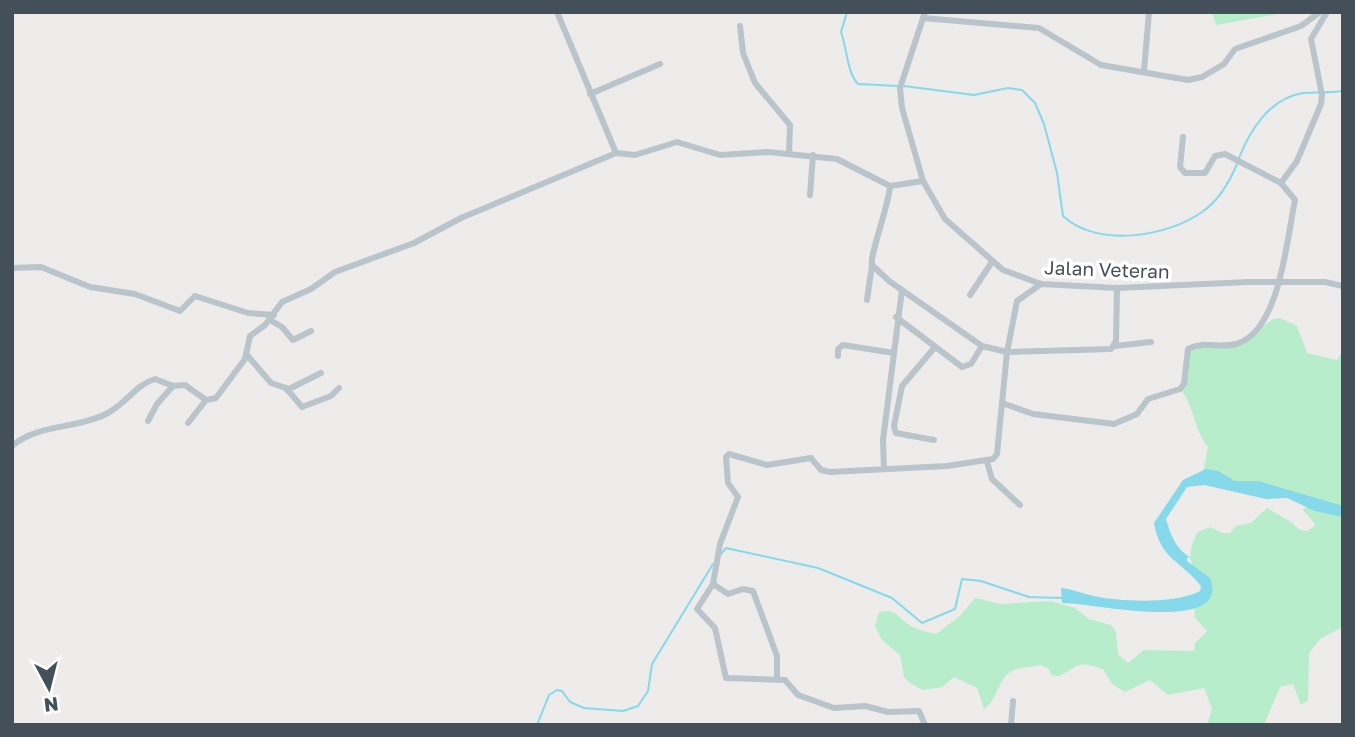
<svg xmlns="http://www.w3.org/2000/svg" width="1355" height="737" font-family="'Golos Text',sans-serif">
	<style>
		.green { fill: #b8edcb }
		.water { fill: #85d9ea }
		.lines { fill: none; stroke-linecap: round; stroke-linejoin: round }
		.stream { stroke: #85d9ea; stroke-width: 2 }
		.minor { stroke: #b9c4cb; stroke-width: 6 }
		.labels { text-anchor: middle; dominant-baseline: central; stroke-width: 7; stroke-linejoin: round; paint-order: stroke }
		.street-label { font-size: 19px; fill: #445059; stroke: #fff }
	</style>
	<rect width="100%" height="100%" fill="#eeebeb"/>
	<!-- green -->
	<g class="green">
		<path d="M1212,12H1289L1216,25Z"/>
		<path d="M1280,318L1297,326L1307,353L1337,360L1343,350V507L1203,473L1208,447C1193,427 1196,412 1182,391L1185,385L1184,358L1195,347L1235,346L1273,319Z"/>
		<path d="M1307,505L1319,512L1343,513V627L1321,638L1309,653L1308,701L1301,705L1293,684L1280,687L1264,725H1207L1212,709L1204,688L1168,695L1150,680L1125,692L1112,684L1104,670C1077,660 1082,665 1059,676L1051,675L1049,669L1041,665C1032,667 1020,667 1012,671C998,678 998,700 984,709L977,688L954,677L942,687L923,690L910,683L904,677L900,655L882,640L875,626L879,612C899,608 899,621 913,627C920,631 929,632 936,634L960,616L975,598L1001,604L1050,601L1075,608L1089,619L1111,625L1116,632L1118,654L1128,663L1144,650L1194,651L1195,643L1207,631L1195,618L1194,607L1210,590C1193,567 1183,562 1197,533L1210,527L1222,533H1230L1236,526L1251,523L1267,508L1291,522L1300,530L1307,531L1316,525L1303,510Z"/>
	</g>
	<!-- water -->
	<path class="water" d="M1206,469L1218,471L1235,481H1258L1343,506V517L1315,511L1287,498L1266,499L1204,485L1187,487L1166,519C1171,536 1177,552 1194,559L1187,557V561L1210,578C1233,637 1084,601 1062,603L1061,588C1073,589 1083,594 1094,596C1121,602 1175,604 1200,591L1201,586C1181,561 1160,559 1154,523L1183,480Z"/>
	<g class="lines">
		<!-- stream -->
		<g class="stream">
			<path d="M847,12L841,32C847,48 847,73 858,84L898,86"/>
			<path d="M904,86L974,95L1008,88L1022,90L1035,103L1044,124L1057,173L1063,216C1097,248 1167,237 1202,212C1218,201 1230,181 1237,164"/>
			<path d="M1239,158C1250,130 1270,98 1303,93C1316,92 1330,93 1343,91"/>
			<path d="M721,554L726,548L818,568L892,598L922,623L955,609L962,579L981,581L1029,597L1062,598"/>
			<path d="M537,725L549,695L557,690L562,691L570,702L584,708L623,711L638,706L648,691L652,664L713,564"/>
		</g>
		<!-- minor -->
		<g class="minor">
			<path d="M557,12L616,153L635,155L677,142L720,155L768,152L837,159L890,186L923,181"/>
			<path d="M925,12L900,88L902,108L923,181L945,219L1003,270L1041,284L1117,288L1248,282H1325L1343,286"/>
			<path d="M923,18L1039,28L1101,65L1188,80L1202,77L1224,64L1235,49L1301,26L1320,12"/>
			<path d="M740,26L743,53L755,83L790,125L789,153"/>
			<path d="M1144,71L1149,12"/>
			<path d="M590,94L660,64"/>
			<path d="M1183,137L1180,167L1185,173H1205L1215,156L1225,154L1281,183"/>
			<path d="M890,186C889,205 869,257 872,265L889,281L982,346L1007,352L1111,349L1116,341L1117,288"/>
			<path d="M810,195L813,155"/>
			<path d="M12,268L41,267L90,287L135,294L180,311L195,296L248,313L274,315"/>
			<path d="M970,295L992,262"/>
			<path d="M867,300L872,265"/>
			<path d="M896,317L962,367L971,364L982,346"/>
			<path d="M270,320L282,327L293,340L311,331"/>
			<path d="M1115,346L1151,342"/>
			<path d="M247,355L271,383L286,388L302,407L331,396L339,388"/>
			<path d="M838,356V349L843,345L894,353"/>
			<path d="M287,390L321,373"/>
			<path d="M1002,403L1033,414L1114,424L1137,414L1148,399L1180,389L1184,384L1188,349C1205,340 1219,349 1236,344C1280,332 1287,238 1295,200L1281,183L1297,161L1321,104L1322,95L1311,39L1327,12"/>
			<path d="M148,421L157,404L173,386"/>
			<path d="M188,423L206,400"/>
			<path d="M934,440L896,433L894,426L902,386L935,347"/>
			<path d="M12,446C37,424 77,429 106,414C125,405 135,385 155,379L173,386L185,385L206,400L216,398L245,359L250,336L265,325L282,302L311,289L335,272L414,243L461,218L616,153"/>
			<path d="M987,462L992,479L1020,505"/>
			<path d="M884,469L883,440L902,290"/>
			<path d="M713,584L728,594L743,589L753,591L777,656V678"/>
			<path d="M925,725L919,711L888,712L865,706L834,708L798,695L785,680L726,678L715,628L697,609L713,584L720,544L738,497L728,483L726,457L729,454L767,465L811,458L821,470L830,472L947,466L993,459L997,454L1007,352L1017,301L1041,284"/>
			<path d="M1011,725L1013,701"/>
		</g>
	</g>
	<g class="labels">
		<!-- street labels -->
		<g class="street-label">
			<text transform="translate(1107 269) rotate(2)">Jalan Veteran</text>
		</g>
	</g>
	<!-- border -->
	<rect width="1355" height="737" fill="none" stroke="#445059" stroke-width="28"/>
	<!-- north arrow -->
	<g transform="translate(49 688) rotate(173)" stroke="#ffffff" stroke-width="5" paint-order="stroke">
	<path d="M0-5L12 26L0 18L-12 26Z" fill="#445059"/>
	<text y="-10" font-size="19" font-weight="bold" text-anchor="middle" fill="#445059">N</text>
	</g>
</svg>
